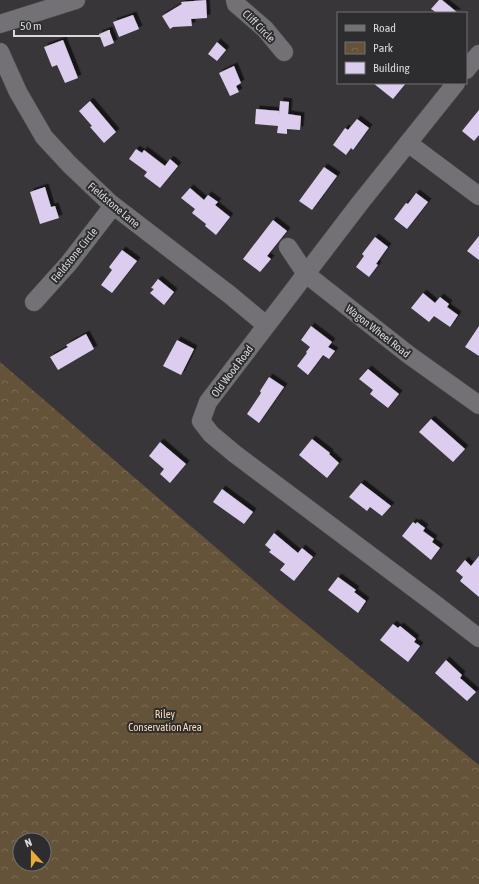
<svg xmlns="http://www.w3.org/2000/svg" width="479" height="884" font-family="'Asap Condensed',sans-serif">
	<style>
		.park { fill: url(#park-crowns); fill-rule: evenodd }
		.building { fill: #dccdef; filter: url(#shadow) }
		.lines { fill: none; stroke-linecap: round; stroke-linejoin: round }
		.minor-casing { stroke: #535254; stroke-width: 19 }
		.minor { stroke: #737175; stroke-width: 18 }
		.labels { text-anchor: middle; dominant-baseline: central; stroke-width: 4; stroke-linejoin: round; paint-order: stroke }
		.street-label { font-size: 11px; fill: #d9d8da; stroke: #2d2c2f }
		.park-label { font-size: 11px; fill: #fcdeb4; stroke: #2d2c2f }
	</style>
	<defs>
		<pattern id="park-crowns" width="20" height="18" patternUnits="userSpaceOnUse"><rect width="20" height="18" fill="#655339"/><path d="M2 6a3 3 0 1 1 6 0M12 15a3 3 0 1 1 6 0" fill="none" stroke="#7a6b55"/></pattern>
		<filter id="shadow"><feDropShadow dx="3.5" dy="-3.5" stdDeviation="0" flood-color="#0009"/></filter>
	</defs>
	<rect width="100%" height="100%" fill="#383639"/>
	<!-- park -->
	<path class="park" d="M0,362L278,601L479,765V884H0ZM20,840H44V864H20Z"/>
	<!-- building -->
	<g class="building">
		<path d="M206,0L207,18L191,19L192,26L173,27L170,29L162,16L182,4L181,2Z"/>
		<path d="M439,0H442L458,13H437L431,9Z"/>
		<path d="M133,15L139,29L119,37L113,22Z"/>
		<path d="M109,30L114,43L104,47L99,34Z"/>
		<path d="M63,40L78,78L65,83L57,65L52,67L44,47Z"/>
		<path d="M217,42L226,50L217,61L208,54Z"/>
		<path d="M234,66L241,83L236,86L239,92L230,96L219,73Z"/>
		<path d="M373,83H406L393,99Z"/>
		<path d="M90,101L116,132L104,143L90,127L92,126L79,111Z"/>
		<path d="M280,101L289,102L288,114L301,116L300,130L287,129V134L277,133L278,126L255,124L256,109L279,111V114Z"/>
		<path d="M479,110V135L474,141L462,131Z"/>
		<path d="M357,119L369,128L353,150L351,148L346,155L333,145L345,128L348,130Z"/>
		<path d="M136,149L142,153L144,150L165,166L170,159L178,166L160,188L144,176L147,172L129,159Z"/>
		<path d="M324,167L337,176L312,210L299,201Z"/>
		<path d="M45,187L51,207L55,206L59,218L40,224L30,192Z"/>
		<path d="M190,188L204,200L208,195L218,202L215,205L230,217L216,235L205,226L206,224L192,213L195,209L181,198Z"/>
		<path d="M416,193L428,202L407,229L394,219L406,203L408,204Z"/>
		<path d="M273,220L287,231L267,256L271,259L260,272L243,259Z"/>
		<path d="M479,236V260L467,251Z"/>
		<path d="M375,237L388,247L376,264L378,265L369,277L356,267L364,256L362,254Z"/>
		<path d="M122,250L137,261L112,293L101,285L112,270L109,267Z"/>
		<path d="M158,279L174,292L164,305L150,293L154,289L151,288Z"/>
		<path d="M423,293L435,303L440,297L449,304L447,307L458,315L450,327L434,316L429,322L411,308Z"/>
		<path d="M311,326L332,342L328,347L335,351L329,359L323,355L308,375L297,366L307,353L306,352L310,347L301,340Z"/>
		<path d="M479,326V356L465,347Z"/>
		<path d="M86,334L94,349L58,370L50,357L68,347L66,345Z"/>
		<path d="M177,340L194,349L181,375L163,366Z"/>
		<path d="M368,369L399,394L388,408L370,394L373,390L359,379Z"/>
		<path d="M269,377L284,387L259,423L247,414L261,393L260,391Z"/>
		<path d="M431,419L465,449L453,462L419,432Z"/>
		<path d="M312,439L330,453L329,454L339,463L327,478L299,455Z"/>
		<path d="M160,442L186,464L170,483L160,474L164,469L149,456Z"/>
		<path d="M361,483L391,506L382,516L370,507L367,511L349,497Z"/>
		<path d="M222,489L253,512L244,524L213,502Z"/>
		<path d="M413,522L416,524L417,522L425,528L423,531L434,539L432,542L440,548L431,560L402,536Z"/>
		<path d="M274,533L298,553L302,548L313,557L294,581L280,570L285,564L269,552L271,550L265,545Z"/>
		<path d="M479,556V597L460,581L463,577L456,571L465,560L471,566Z"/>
		<path d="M338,577L356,590L354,592L366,601L358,613L328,590Z"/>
		<path d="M393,624L398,628L400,626L416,639L414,642L420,646L408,662L380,640Z"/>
		<path d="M446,660L462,675L460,678L476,692L467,701L435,673Z"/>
	</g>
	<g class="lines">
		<!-- minor casing -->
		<g class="minor-casing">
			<g id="minor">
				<path d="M235,0L236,4L265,29L284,52"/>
				<path d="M0,24L76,0"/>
				<path d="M0,52L18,92L44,137L69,164L110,203L230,295L266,325"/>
				<path d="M466,70L479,54"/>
				<path d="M456,83L360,203L208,402L201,421L211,434L235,454L435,604L479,638"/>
				<path d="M408,143L479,196"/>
				<path d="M288,247L306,274L409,355L479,405"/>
				<path d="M34,302L69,263L113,206"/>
			</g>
		</g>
		<!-- minor -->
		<use href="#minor" class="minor"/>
	</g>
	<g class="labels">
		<!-- street labels -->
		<g class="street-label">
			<text transform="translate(259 26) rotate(45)">Cliff Circle</text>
			<text transform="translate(114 205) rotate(40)">Fieldstone Lane</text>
			<text transform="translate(74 255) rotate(-51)">Fieldstone Circle</text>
			<text transform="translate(378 331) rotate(38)">Wagon Wheel Road</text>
			<text transform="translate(232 371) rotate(-53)">Old Wood Road</text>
		</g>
		<!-- park labels -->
		<g class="park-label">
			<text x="165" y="714">Riley<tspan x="165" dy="13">Conservation Area</tspan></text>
		</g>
	</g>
	<!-- legend -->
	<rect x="337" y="12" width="130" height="72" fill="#2d2c2f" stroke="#727173"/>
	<rect x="345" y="25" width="20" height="6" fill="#737175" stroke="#727173"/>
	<text x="373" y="32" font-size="12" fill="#d9d8da">Road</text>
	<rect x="345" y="42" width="20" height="12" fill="url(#park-crowns)" stroke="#727173"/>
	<text x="373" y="52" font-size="12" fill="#d9d8da">Park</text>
	<rect x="345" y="62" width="20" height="12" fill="#dccdef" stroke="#727173"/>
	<text x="373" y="72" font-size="12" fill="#d9d8da">Building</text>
	<!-- north arrow -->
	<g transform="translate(32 852) rotate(339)"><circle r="19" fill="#2d2c2f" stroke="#727173"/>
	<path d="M0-3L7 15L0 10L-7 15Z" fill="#eca93a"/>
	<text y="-6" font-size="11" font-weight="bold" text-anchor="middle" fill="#d9d8da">N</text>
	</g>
	<!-- scale -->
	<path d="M14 30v6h95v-6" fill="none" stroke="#d9d8da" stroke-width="2"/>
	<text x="20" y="30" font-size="12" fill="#d9d8da" stroke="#2d2c2f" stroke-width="3" paint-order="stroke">50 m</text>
</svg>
